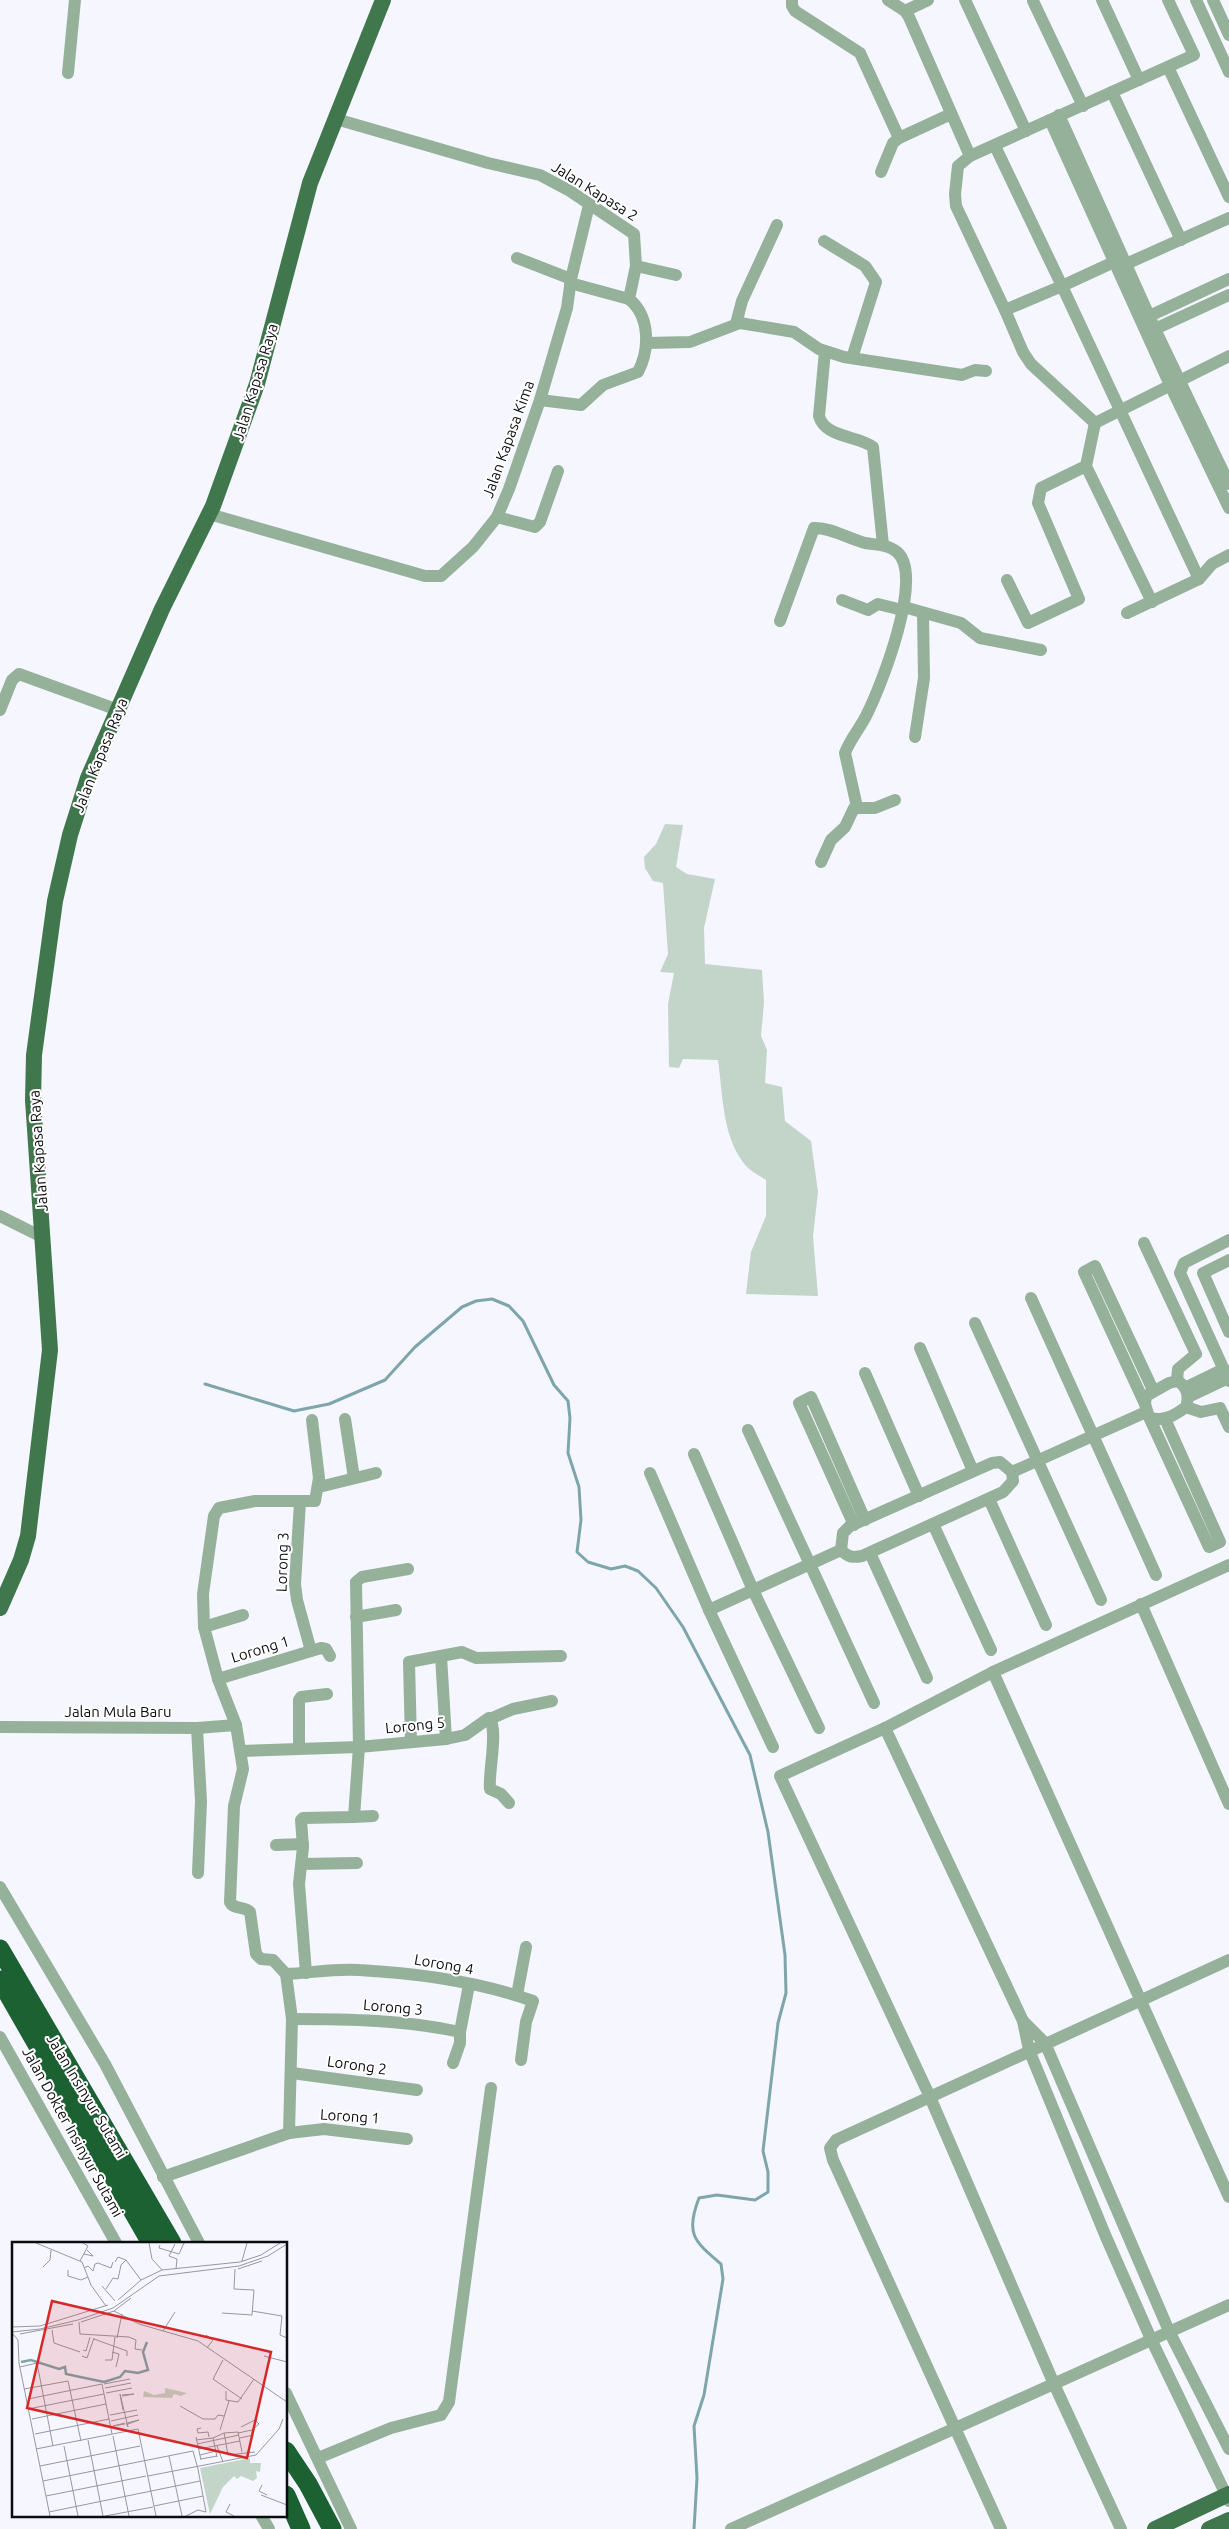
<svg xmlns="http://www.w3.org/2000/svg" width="1229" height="2529" font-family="Ubuntu,sans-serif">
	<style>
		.green { fill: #c2d5c8 }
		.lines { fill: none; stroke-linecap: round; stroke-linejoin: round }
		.stream { stroke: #7ea5a9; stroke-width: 3 }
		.minor { stroke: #95b19a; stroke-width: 12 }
		.major { stroke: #40774d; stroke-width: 16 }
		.highway { stroke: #1b6132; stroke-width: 19 }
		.labels { text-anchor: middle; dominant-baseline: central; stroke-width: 4; stroke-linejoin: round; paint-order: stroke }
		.street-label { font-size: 15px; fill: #0b0c0f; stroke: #fff }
		.inset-river { fill: none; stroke: #7ea5a9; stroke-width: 2.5 }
		.inset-road { fill: none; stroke: #97989f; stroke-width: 1 }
		.view { fill: #d62828; fill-opacity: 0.15; stroke: #d62828; stroke-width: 2.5 }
		.inset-edge { fill: none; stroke: #0b0c0f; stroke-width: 2.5 }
	</style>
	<rect width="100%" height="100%" fill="#f5f6ff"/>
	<!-- green -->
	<path class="green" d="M665,824L683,825L676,867L687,874L715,879L704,928L705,964L762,970L764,1003L761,1036L767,1050L765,1083L782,1087L785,1121L811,1141L818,1192L813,1236L818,1296L746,1294L751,1252L766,1216V1180C760,1176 752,1172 747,1167C722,1140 723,1095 718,1060L683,1059L679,1068L669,1067L668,1004L674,973L660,972L668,954L663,883L653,881L645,868L644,857L656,844Z"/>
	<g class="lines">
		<!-- stream -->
		<path class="stream" d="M205,1384L294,1411L329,1404L385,1380L415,1347L462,1307L476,1301L492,1299L509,1306L523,1321L554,1385L568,1401L570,1418L568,1453L579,1487L581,1520L577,1552L588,1562L611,1569L625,1566L638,1571L656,1588L683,1627L750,1755L768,1832L785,1955L786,1993L778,2023L763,2151L768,2172V2192L755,2200L717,2195L699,2198C685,2234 694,2241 721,2264L723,2279L704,2395L694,2426L697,2478L694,2529"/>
		<!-- minor -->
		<g class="minor">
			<path d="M792,0V6L795,11L860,53L899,138"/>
			<path d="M888,0L905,11L909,17L970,156"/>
			<path d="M965,0L1026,131"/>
			<path d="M1102,0L1139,80"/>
			<path d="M1196,0L1229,72"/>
			<path d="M1213,0L1229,35"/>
			<path d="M1033,1L1083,106"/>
			<path d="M905,11L928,0"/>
			<path d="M1168,67L1229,197"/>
			<path d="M68,73L75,0"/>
			<path d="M1112,92L1181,240"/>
			<path d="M1059,115L1155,329L1149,331"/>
			<path d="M336,119L488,163L540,175L570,191L634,234L636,266L629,299C650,316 650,349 638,372L603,385L581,405L540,400"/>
			<path d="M1050,120L1170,385L1229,508"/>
			<path d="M995,146L1062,286L1005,310L1023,352L1031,364L1095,423"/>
			<path d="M881,172L893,143L899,138L951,114"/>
			<path d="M824,241L865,266L876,282L852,358"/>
			<path d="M517,258L571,279"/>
			<path d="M1114,262L1062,286L1199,579"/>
			<path d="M1126,264L1229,218"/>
			<path d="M636,266L676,275"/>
			<path d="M570,283L629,299"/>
			<path d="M1229,295L1155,329L1229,484"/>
			<path d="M1005,310L956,206L955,194L958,166L970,156L1194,55L1168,0"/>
			<path d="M1143,319L1229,279"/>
			<path d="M736,324L742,301L777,225"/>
			<path d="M647,343L690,342L740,323L794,332L819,349L844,357L962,375L975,370L986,371"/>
			<path d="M825,351L819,416C825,438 857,435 873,447L883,545"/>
			<path d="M209,514L425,576H441L473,547L497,517L509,489L540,400L567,308L571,279L589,205"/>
			<path d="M497,517L535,527L540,522L558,471"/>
			<path d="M1007,580L1028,623L1079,599L1038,503L1041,488L1086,466"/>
			<path d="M842,600L868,610L878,604L902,610"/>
			<path d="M1152,602L1086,466L1095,423L1229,356"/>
			<path d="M904,607L961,623L980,638L1041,650"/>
			<path d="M1127,613L1199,579L1212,564L1229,555"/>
			<path d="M780,621L814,528C830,527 849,539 865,543C876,545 888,544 897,552C925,575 881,686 867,714C861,727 850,739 845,753L857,807"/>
			<path d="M0,710L12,680L19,674L118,710"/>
			<path d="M915,737L924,678L923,614"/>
			<path d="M821,862L831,840L845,827L854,808H875L895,800"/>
			<path d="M0,1216L44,1238"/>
			<path d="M1229,1240L1184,1263L1180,1273L1229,1381"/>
			<path d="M1144,1243L1196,1354L1178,1369L1177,1381"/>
			<path d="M1229,1260L1203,1273L1229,1332"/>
			<path d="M1031,1298L1156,1575"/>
			<path d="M975,1323L1101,1600"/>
			<path d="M920,1348L973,1471"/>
			<path d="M865,1373L919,1496"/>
			<path d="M1177,1381C1188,1386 1189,1397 1186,1407C1175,1415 1163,1423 1149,1417L1145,1404L1146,1396L1169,1383Z"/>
			<path d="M1185,1388L1224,1369"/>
			<path d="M1188,1397L1228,1378"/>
			<path d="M1145,1404L1084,1272L1095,1266L1153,1390"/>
			<path d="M1186,1407L1201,1412L1220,1408L1229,1427"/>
			<path d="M1149,1417L1209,1547L1220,1542L1165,1419"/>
			<path d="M345,1419L354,1478"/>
			<path d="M748,1430L874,1703"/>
			<path d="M694,1454L753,1590L819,1728"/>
			<path d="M1000,1462L1012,1472L1013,1481L1003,1492L862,1556C852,1558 848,1557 841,1550L843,1533L850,1526L992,1463Z"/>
			<path d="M1012,1472L1146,1412"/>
			<path d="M650,1473L709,1610L773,1747"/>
			<path d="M319,1487L376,1473"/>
			<path d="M989,1499L1046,1625"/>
			<path d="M300,1502L295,1584L297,1600L311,1651"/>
			<path d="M933,1524L991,1650"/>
			<path d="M854,1525L799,1403L811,1397L865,1520"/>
			<path d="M870,1553L927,1678"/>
			<path d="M1141,1604L1229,1804"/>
			<path d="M709,1610L841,1550"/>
			<path d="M356,1617L396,1610"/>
			<path d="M204,1627L243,1615"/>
			<path d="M441,1656L446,1739"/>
			<path d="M993,1672L1229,2197"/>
			<path d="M218,1679L321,1648L326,1649L330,1656"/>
			<path d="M490,1719L513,1709L552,1701"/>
			<path d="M0,1727L197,1728L236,1725"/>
			<path d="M197,1728L201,1801L198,1873"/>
			<path d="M885,1728L1023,2021L1029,2050L1106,2237L1151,2339L1229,2501"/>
			<path d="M411,1742L409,1662L462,1652L476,1658L561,1656"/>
			<path d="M299,1748V1700L301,1697L327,1694"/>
			<path d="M241,1751L359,1747L446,1739L465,1735L489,1718C499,1729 488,1772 490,1789L501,1794L509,1803"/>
			<path d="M354,1817L373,1816"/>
			<path d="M276,1845L303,1844"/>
			<path d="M302,1864L357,1863"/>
			<path d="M0,1887L105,2064L199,2243"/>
			<path d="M306,1973L299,1884L303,1847L301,1820L303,1818L354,1817L359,1747L356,1582L362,1577L408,1569"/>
			<path d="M286,1974C310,1973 336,1968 359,1970C415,1973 480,1982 533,2001L526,2022L521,2060"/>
			<path d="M517,1995L526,1947"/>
			<path d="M292,2019C347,2019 406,2020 460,2032V2043L453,2063"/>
			<path d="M1023,2021L1045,2043L1169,2331L1229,2449"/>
			<path d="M460,2032L469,1985"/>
			<path d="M0,2037L116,2243"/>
			<path d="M292,2073L417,2090"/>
			<path d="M289,2133L324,2129L407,2139"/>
			<path d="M163,2177L289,2133L292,2019L286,1974L273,1960L261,1959L256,1954L250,1912C244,1906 234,1910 230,1902L234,1806L243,1769L236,1725L218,1679L204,1627L203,1594L214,1516L219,1508L255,1501H315L319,1478L312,1420"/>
			<path d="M286,2393L351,2529"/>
			<path d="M318,2458L391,2428L441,2415L449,2402L491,2088"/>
			<path d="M261,2515L269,2529"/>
			<path d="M731,2529L1229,2305"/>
			<path d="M1001,2529L833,2160L830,2148L836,2140L1229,1960"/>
			<path d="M1121,2529L1054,2384L930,2097L780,1776L885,1728L993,1672L1229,1565"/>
		</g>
		<!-- major -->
		<g class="major">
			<path d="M0,1608L21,1560L28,1536L50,1350L33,1100L34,1055L55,901L70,835L88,778L162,609L213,506L257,384L310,183L383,0"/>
			<path d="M1155,2529L1229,2494"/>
			<path d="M1209,2529L1229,2520"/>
		</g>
		<!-- highway -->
		<g class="highway">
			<path d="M0,1949L172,2243"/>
			<path d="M0,1980L151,2243"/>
			<path d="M286,2451L308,2484L332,2529"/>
			<path d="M286,2495L301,2529"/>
		</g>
	</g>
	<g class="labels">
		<!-- street labels -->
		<g class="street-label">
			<text transform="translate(595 191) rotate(32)">Jalan Kapasa 2</text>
			<text transform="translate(255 382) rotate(-73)">Jalan Kapasa Raya</text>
			<text transform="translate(508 439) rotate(-70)">Jalan Kapasa Kima</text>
			<text transform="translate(100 755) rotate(-68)">Jalan Kapasa Raya</text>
			<text transform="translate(38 1151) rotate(-94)">Jalan Kapasa Raya</text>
			<text transform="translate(282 1562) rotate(-88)">Lorong 3</text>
			<text transform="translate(260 1649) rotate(-17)">Lorong 1</text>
			<text x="118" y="1711">Jalan Mula Baru</text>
			<text transform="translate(415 1725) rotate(-6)">Lorong 5</text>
			<text transform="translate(444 1964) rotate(10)">Lorong 4</text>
			<text transform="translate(393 2007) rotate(5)">Lorong 3</text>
			<text transform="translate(357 2065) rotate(8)">Lorong 2</text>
			<text transform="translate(87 2096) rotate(59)">Jalan Insinyur Sutami</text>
			<text transform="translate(350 2116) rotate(4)">Lorong 1</text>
			<text transform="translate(73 2132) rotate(61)">Jalan Dokter Insinyur Sutami</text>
		</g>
	</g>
	<!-- overview -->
	<g transform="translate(12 2242)">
		<rect width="275" height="275" fill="#f5f6ff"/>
		<path d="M153,146L175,151L169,154L162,152L160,156L131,155L132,149L142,153L153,151ZM238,216V221H249L248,230L244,229L245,236L241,239L229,234L225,237L222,234L211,245L198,272L188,226Z" fill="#c2d5c8"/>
		<path class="inset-river" d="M9,120L19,118L47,127L53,125L54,132L92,140L108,135L113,129L126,131L136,128L131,110L135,100"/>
		<path class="inset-road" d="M24,1L70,20L79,43L94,64M137,1L140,17L150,28M163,2L157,14L165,17L164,27M148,3L147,6L167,12L172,1M72,12L81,14L75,8M68,19L76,4L71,1M230,19L235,1M103,20L106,15L114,18L129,38M31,25L38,18L39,8M72,26L76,24L81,29L83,22L86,21L99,26L101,20M226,27L250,19M56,28V34L69,38L76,35M90,44L103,59M94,47L101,36L106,37L109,23L114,18M106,58L129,38L150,28L228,20L249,13L268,1M102,69L127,82L186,99L275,160M240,69L270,74L268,93L275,96M210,71L240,73L242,48L222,47L223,27M67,80L68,92L117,95L124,98L123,107L130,108M69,80L102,69L119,56M0,85L28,84L96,63M40,88L42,101L68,110M151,89L163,70M0,90L28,87L66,78L101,66L147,34L227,24L256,14L275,2M1,92L6,98L7,121L38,274M8,92L61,82M194,93L201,98L195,106M105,96L110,72M82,97L115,109V114M71,108L74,109L78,95M100,110L107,112L104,125M70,114L75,116L82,96M252,114L275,120M93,118H100L103,95M211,118L201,137L230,157M8,125L25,121L41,204M92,142L118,137M93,146L119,141M12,147L56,139L69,199M214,149V158L226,160L242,137M94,151L120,146M110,153L122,152L110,154M16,157L90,142L100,192M168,164L191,177H203L206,173L212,174M16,167L92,152M111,168L108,152L116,185L114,181M98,173L125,168M20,177L94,162M99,179L126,173M115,181L127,178L116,182M113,182L101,184L113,181M189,186L185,187L186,191L196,190L197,195M208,188L217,159M212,191L226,190L230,210M226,191L240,188L247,182L243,178L229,185M23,192L97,177M101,194L117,274M184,195L189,218M201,196L212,191L213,196L227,193M228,196L241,193L240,188M76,198L91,274M184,198L201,196L205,215M185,202L213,196L214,201M214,202L216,213L243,210M52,204L66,274M205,204L211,220M24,207L126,187L144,274M187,207L228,199M188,213L204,209M157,214L170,274M189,217L205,214M28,224L128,204M136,234L244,213L267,187L271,177M31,239L181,209L186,227M250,243L247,249L255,253M249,253L275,263M34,254L134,234M218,262L214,270L222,274M142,264L191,254M37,270L188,239M93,274L141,265M174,274L186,268L194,270L186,227"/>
		<path class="view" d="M40,59L259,110L235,216L15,166Z"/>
		<rect width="275" height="275" class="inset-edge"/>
	</g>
</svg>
